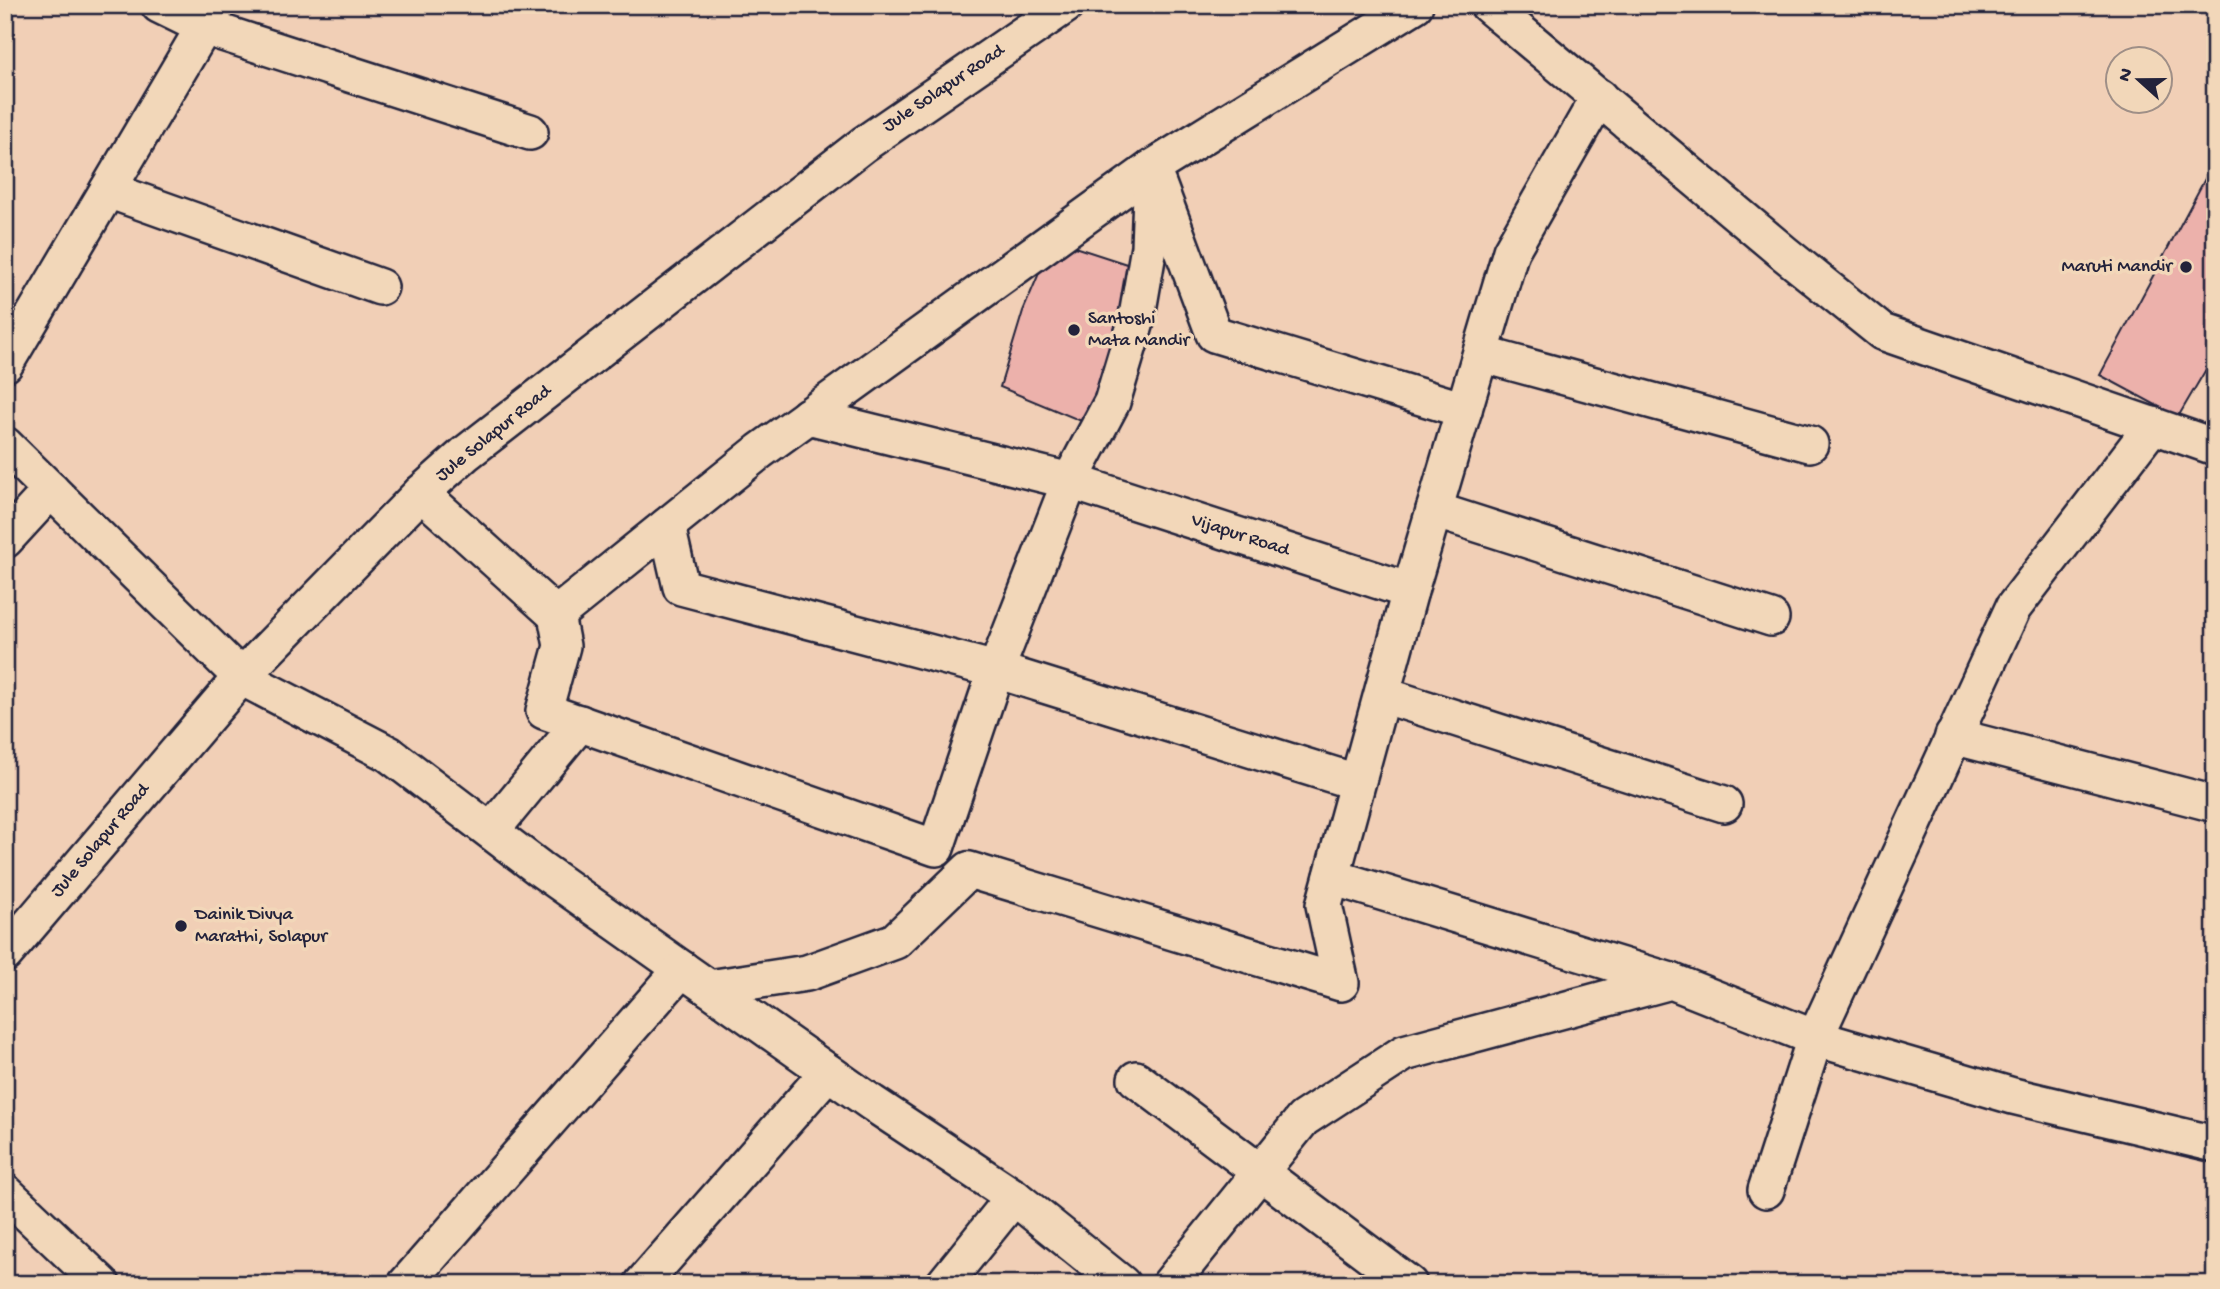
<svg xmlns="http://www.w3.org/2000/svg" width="2220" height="1289" font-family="'Gochi Hand',sans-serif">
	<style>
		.building { fill: #ecb1ab; stroke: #22223b; stroke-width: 2 }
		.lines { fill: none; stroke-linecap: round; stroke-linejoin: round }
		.minor-casing { stroke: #22223b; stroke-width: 40 }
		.minor { stroke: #f2d7b9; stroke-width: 35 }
		.poi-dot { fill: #22223b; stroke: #f2d7b9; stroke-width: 2.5 }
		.labels { text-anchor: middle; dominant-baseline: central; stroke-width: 7; stroke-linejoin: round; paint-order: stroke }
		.street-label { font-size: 19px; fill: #22223b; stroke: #f2d7b9 }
		.poi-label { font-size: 19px; fill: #22223b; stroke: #f2d7b9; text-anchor: start }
	</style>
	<rect width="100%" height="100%" fill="#f1cfb6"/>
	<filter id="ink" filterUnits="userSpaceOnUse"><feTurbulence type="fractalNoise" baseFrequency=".0143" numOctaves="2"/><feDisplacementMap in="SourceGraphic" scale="14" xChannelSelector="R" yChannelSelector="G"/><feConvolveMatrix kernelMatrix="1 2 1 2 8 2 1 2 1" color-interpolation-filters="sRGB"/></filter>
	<g filter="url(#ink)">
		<!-- building -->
		<g class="building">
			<path d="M2207,175L2215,179V354L2178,417L2100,375Z"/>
			<path d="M1053,240L1145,270L1098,428L1000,387L1023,311Z"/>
		</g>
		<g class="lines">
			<!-- minor casing -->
			<g class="minor-casing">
				<g id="minor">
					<path d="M159,5L204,27L530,132"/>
					<path d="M1488,5L1784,253L1882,332L2215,447"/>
					<path d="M1158,184L1214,334L1464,410"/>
					<path d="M108,190L380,287"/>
					<path d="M1481,354L1810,444"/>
					<path d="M5,364L217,5"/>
					<path d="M808,416L1070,481L1410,591"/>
					<path d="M5,445L241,677L389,754L539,868L682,969L872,1103L1014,1197L1122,1284"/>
					<path d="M421,493L556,615L760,451L1152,168L1415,5"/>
					<path d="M1434,510L1771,618"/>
					<path d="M667,526L681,587L996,670L1356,782"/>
					<path d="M5,540L51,490"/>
					<path d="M556,615L562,646L544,711L936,848L996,670L1070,481L1112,402L1136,322L1145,270L1149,247L1152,168"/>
					<path d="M1383,695L1724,804"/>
					<path d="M1953,736L2215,804"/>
					<path d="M491,831L580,723"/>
					<path d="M1332,877L1671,981"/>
					<path d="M5,954L241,677L421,493L465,454L864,144L1066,5"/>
					<path d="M709,988L807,973L895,941L969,870L1341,983L1324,905L1410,591L1511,251L1599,97"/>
					<path d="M1136,1079L1409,1284"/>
					<path d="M1766,1190L1815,1038L2013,608L2153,425"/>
					<path d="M5,1192L102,1284"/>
					<path d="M406,1284L682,969"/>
					<path d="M642,1284L828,1072"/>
					<path d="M944,1284L1014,1197"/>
					<path d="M1170,1284L1303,1119L1404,1053L1671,981L1815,1038L2013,1096L2215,1144"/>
				</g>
			</g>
			<!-- minor -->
			<use href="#minor" class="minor"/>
		</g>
	</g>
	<!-- markers -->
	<g class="poi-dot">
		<circle cx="2186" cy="267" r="7"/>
		<circle cx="1074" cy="330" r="7"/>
		<circle cx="181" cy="926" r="7"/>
	</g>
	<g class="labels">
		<!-- street labels -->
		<g class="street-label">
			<text transform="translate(944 89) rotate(-34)">Jule Solapur Road</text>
			<text transform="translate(494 434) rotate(-39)">Jule Solapur Road</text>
			<text transform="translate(1240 536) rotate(18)">Vijapur Road</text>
			<text transform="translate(101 841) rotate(-50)">Jule Solapur Road</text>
		</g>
		<!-- poi labels -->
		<g class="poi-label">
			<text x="2172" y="267" text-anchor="end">Maruti Mandir</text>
			<text x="1088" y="319">Santoshi<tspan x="1088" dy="22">Mata Mandir</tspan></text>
			<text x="195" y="915">Dainik Divya<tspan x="195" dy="22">Marathi, Solapur</tspan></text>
		</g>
	</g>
	<!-- margin -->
	<rect width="2220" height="1289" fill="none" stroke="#f2d7b9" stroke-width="28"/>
	<rect x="14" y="14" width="2192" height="1261" fill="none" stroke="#22223b" stroke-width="2.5" filter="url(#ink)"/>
	<!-- north arrow -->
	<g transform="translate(2139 80) rotate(291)"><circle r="33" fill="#f2d7b9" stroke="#9f8f87" stroke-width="2"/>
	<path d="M0-5L12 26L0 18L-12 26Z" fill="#22223b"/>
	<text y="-10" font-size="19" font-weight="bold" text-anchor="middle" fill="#22223b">N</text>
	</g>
</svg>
